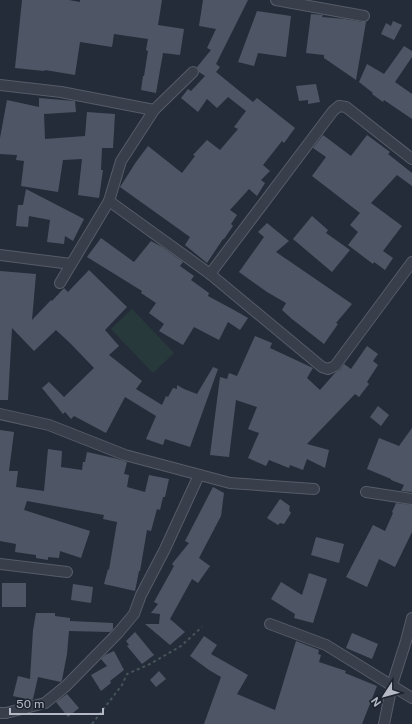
<svg xmlns="http://www.w3.org/2000/svg" width="412" height="724" font-family="'Public Sans',sans-serif">
	<style>
		.green { fill: #28393b }
		.building { fill: #4e5665 }
		.lines { fill: none; stroke-linecap: round; stroke-linejoin: round }
		.minor-casing { stroke: #565c68; stroke-width: 12 }
		.path { stroke: #445458; stroke-width: 2; stroke-dasharray: 3 3; stroke-linecap: butt }
		.minor { stroke: #383e4a; stroke-width: 10 }
	</style>
	<rect width="100%" height="100%" fill="#252c39"/>
	<!-- green -->
	<path class="green" d="M132,309L174,353L153,373L111,329Z"/>
	<!-- building -->
	<g class="building">
		<path d="M22,0H69L80,2V0H162L158,25L184,29L180,55L163,53L156,93L141,90L143,76H144L148,51L146,50L148,39L114,34L112,47L80,42L75,75L45,70L44,71L15,68Z"/>
		<path d="M203,0H248L216,64L220,67L216,72L253,102L257,98L295,128L284,143L282,141L263,165L270,171L261,180L265,183L257,196L249,189L230,210L237,215L231,224L233,226L224,239H223L207,263L185,245L190,237L120,187L136,162L148,146L182,173L195,156L193,155L207,140L220,150L238,129L234,127L246,111L228,97L217,108L207,99L198,112L181,98L188,89L191,91L205,76L199,72L197,67L211,50L207,48L216,29L199,26Z"/>
		<path d="M257,11L291,16L286,57L258,53L254,66L238,62Z"/>
		<path d="M311,14L323,15L322,17L345,19L363,22H366L356,80L324,58V55L306,53Z"/>
		<path d="M393,21L402,25L394,40L381,34L386,23L391,26Z"/>
		<path d="M404,46L412,51V57L395,82L412,94V119L384,100L383,102L372,94L373,93L359,82L367,64L384,74Z"/>
		<path d="M316,84L320,102L308,104V100L299,101L296,86Z"/>
		<path d="M39,98L75,101L76,112L44,114L45,139L85,136L87,112L115,114L113,148H102L101,170H103L99,198L78,195L82,159L63,160L58,192L21,186L24,161L16,160L17,155L0,154V138L7,100L39,107Z"/>
		<path d="M323,135L351,156L367,135L390,152L388,154L412,173V186L397,175L371,203L402,226L383,251L393,258L385,270L374,262L373,264L348,245L358,232L350,225L360,213L312,176L326,157L313,148Z"/>
		<path d="M26,189L84,219L73,241L65,236L64,244L47,242L50,220L29,216L28,227L16,226L18,205H23Z"/>
		<path d="M312,216L328,230L326,233L350,250L332,272L293,239Z"/>
		<path d="M267,223L289,241L276,252L352,304L336,323L338,324L324,344L292,319L282,310L286,303L267,292L239,272L264,237L258,232Z"/>
		<path d="M101,238L134,262L151,241L162,247L183,262L180,266L194,276L191,280L209,293L208,296L234,310L248,318L240,330L228,322L219,340L194,327L183,345L159,331L164,324L149,313L156,303L141,293L142,291L87,257Z"/>
		<path d="M89,270L127,307L105,330L119,346L109,355L142,381L136,389L162,405L166,396L168,397L173,388L177,389V385L184,389L197,394L213,367L218,369L190,447L165,439L163,445L146,439L156,416L125,397L106,433L74,416L71,419L65,412L63,414L42,388L49,382L64,397L94,368L70,343L56,330L34,351L12,328L8,400H0V271L36,274L32,320L51,300L52,301L64,288L68,292Z"/>
		<path d="M255,336L272,343L270,348L313,368L307,378L320,390L335,373L340,370L344,364L351,369L367,346L378,354L373,361L378,365L367,382L369,384L359,397L355,394L307,444L329,450L325,468L307,459L303,470L290,465L289,468L269,460L266,466L248,458L259,433L248,429L257,407L236,400L229,457L210,455L220,377L227,379L229,373L237,376Z"/>
		<path d="M378,406L389,415L381,426L370,417Z"/>
		<path d="M412,428V492L401,491L404,485L391,480V479L367,469L379,438L399,446Z"/>
		<path d="M0,430L14,432L9,471H18L16,487L44,491L48,449L62,451L61,467L82,470L83,462H85L87,452L114,458L127,462L124,474L129,475L127,487L145,492L149,475L169,479L165,497H163L160,510L157,509L151,531L147,530L140,571H139L135,591L104,584L108,569L109,570L117,522L103,519L104,515L27,501L24,510L90,531L81,558L60,551L59,558L48,557V560L36,558V555L15,552L16,544L0,541Z"/>
		<path d="M213,487L224,493L221,516L199,558L210,566L198,583L192,579L170,619L185,632L170,645L145,624H159L160,614L151,613L158,604L154,602L174,566L172,564L189,543L185,541Z"/>
		<path d="M280,499L290,506L289,510L291,513L284,524L280,523L278,525L267,518Z"/>
		<path d="M396,503L412,505V532L395,567L379,559L367,587L346,577L373,525L385,531L393,513L392,512Z"/>
		<path d="M316,537L344,544L339,563L311,555Z"/>
		<path d="M309,573L327,579L313,623L294,618L295,614L271,599L281,582L302,595Z"/>
		<rect x="2" y="583" width="24" height="24"/>
		<path d="M73,584L93,587L91,603L71,600Z"/>
		<path d="M36,613H55V616L70,618V621L113,623V629L110,632L69,631L67,654L62,680L61,682L38,677L33,699L31,700L13,696L18,676L30,679L33,630Z"/>
		<path d="M135,632L154,655L142,664L127,646L129,645L126,641Z"/>
		<path d="M352,633L378,644L372,659L346,648Z"/>
		<path d="M204,636L217,645L211,654L248,675L237,694L275,710L296,641L319,650L318,654L321,655L319,662L346,671L345,673L377,686L362,724H204L221,677L209,670L190,656Z"/>
		<path d="M114,651L124,670L110,681L111,683L101,691L91,675L107,666L101,659L105,655Z"/>
		<path d="M159,671L166,679L156,687L150,680Z"/>
		<path d="M67,694L79,708L68,717L56,702Z"/>
	</g>
	<g class="lines">
		<!-- minor casing -->
		<g class="minor-casing">
			<g id="minor">
				<path d="M276,0L364,16"/>
				<path d="M0,85L61,92L154,110"/>
				<path d="M109,201L210,274L322,367L328,369L335,366L412,262"/>
				<path d="M0,255L71,264"/>
				<path d="M210,274L333,111L339,106L346,107L412,159"/>
				<path d="M60,283L109,201L121,161L154,110L193,72"/>
				<path d="M0,414L49,425L125,455L230,483L314,489"/>
				<path d="M366,492L412,499"/>
				<path d="M0,564L67,572"/>
				<path d="M270,624L326,645L412,698"/>
				<path d="M0,713H6L45,703L66,686L118,633L134,614L141,595L165,549L199,475"/>
				<path d="M384,724L392,685L406,641L412,618"/>
			</g>
		</g>
		<!-- path -->
		<path class="path" d="M92,724L122,685L127,674L150,664L181,646L202,627"/>
		<!-- minor -->
		<use href="#minor" class="minor"/>
	</g>
	<!-- north arrow -->
	<g transform="translate(384 696) rotate(234)" stroke="#1d232f" stroke-width="3" paint-order="stroke">
	<path d="M0-3L7 15L0 10L-7 15Z" fill="#b4b9c5"/>
	<text y="-6" font-size="11" font-weight="bold" text-anchor="middle" fill="#b4b9c5">N</text>
	</g>
	<!-- scale -->
	<path d="M10 708v6h93v-6" fill="none" stroke="#b4b9c5" stroke-width="2"/>
	<text x="16" y="708" font-size="12" fill="#b4b9c5" stroke="#1d232f" stroke-width="3" paint-order="stroke">50 m</text>
</svg>
